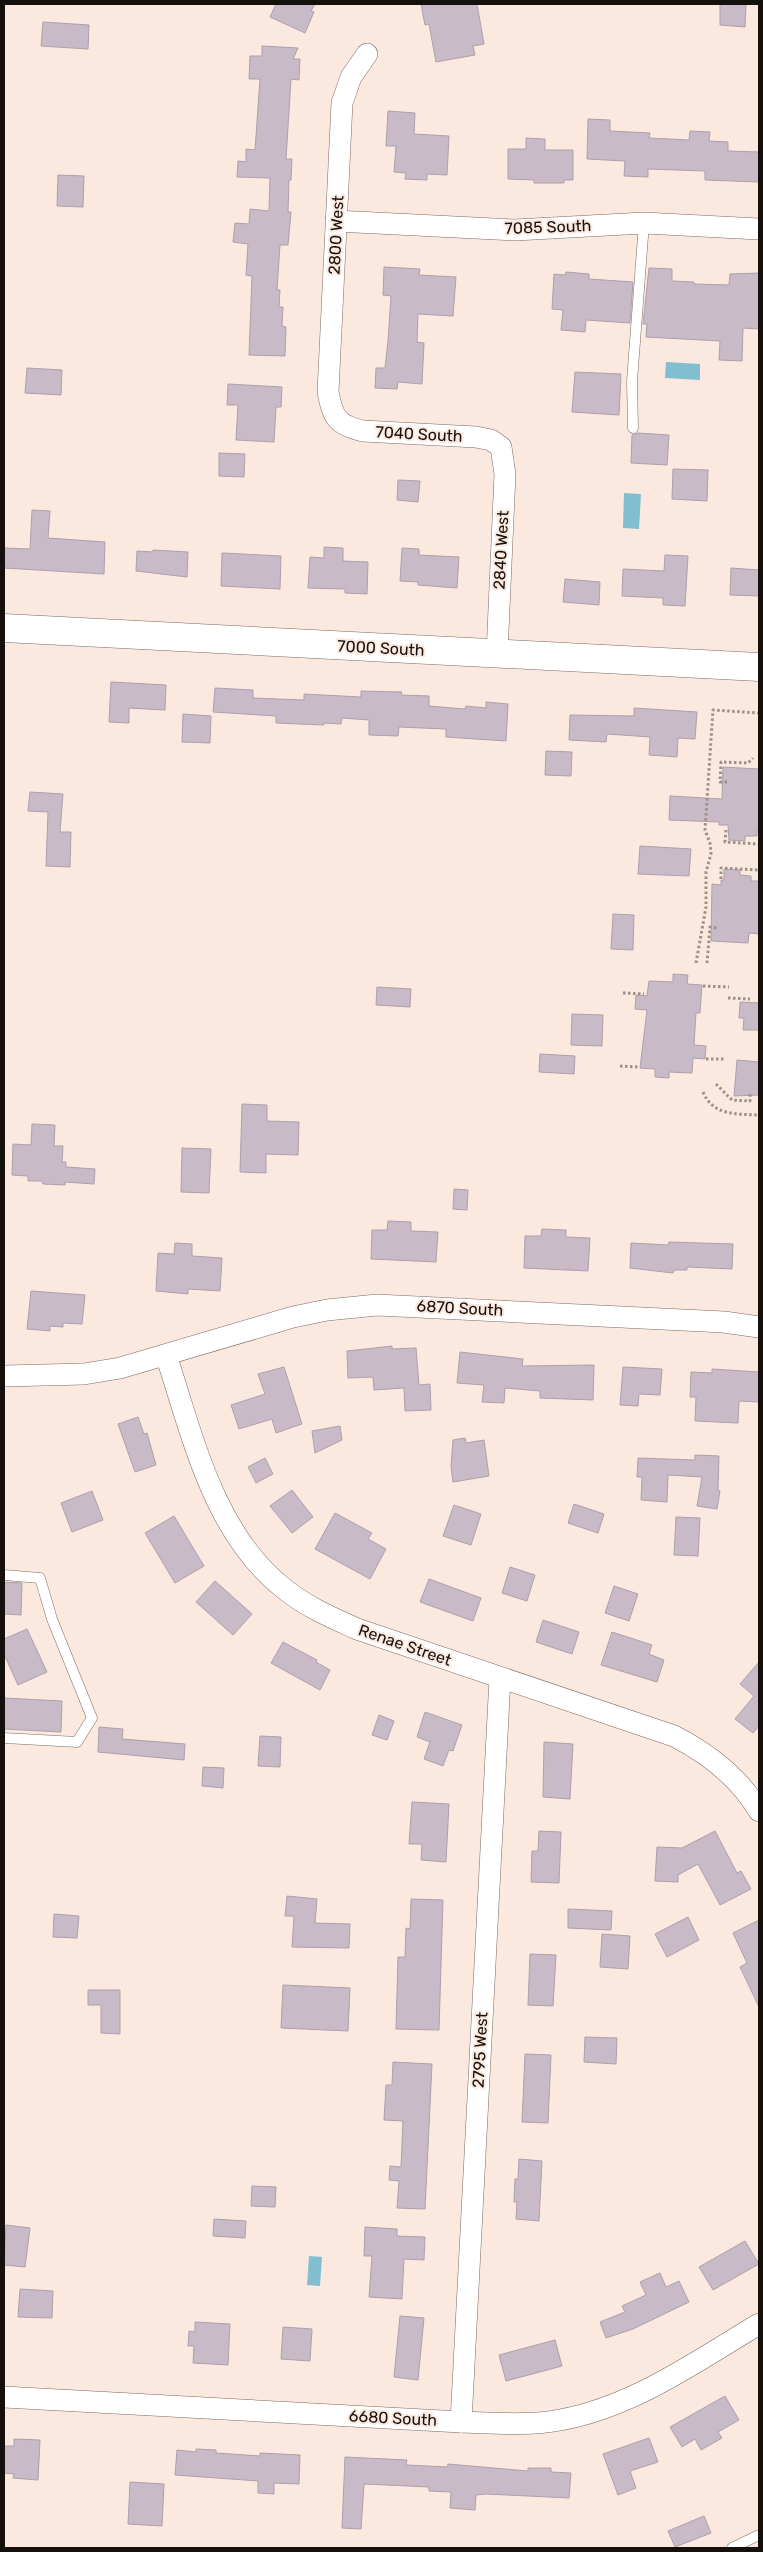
<svg xmlns="http://www.w3.org/2000/svg" width="763" height="2552" font-family="Rubik,sans-serif">
	<style>
		.water { fill: #81becf }
		.building { fill: #c8bbc7; stroke: #ad9fac }
		.lines { fill: none; stroke-linecap: round; stroke-linejoin: round }
		.service-casing { stroke: #7a6b62; stroke-width: 11 }
		.minor-casing { stroke: #7a6b62; stroke-width: 22 }
		.secondary-casing { stroke: #7a6b62; stroke-width: 29 }
		.path { stroke: #9d9088; stroke-width: 3; stroke-dasharray: 2.5 2.5; stroke-linecap: butt }
		.service { stroke: #fff; stroke-width: 10 }
		.minor { stroke: #fff; stroke-width: 21 }
		.secondary { stroke: #fff; stroke-width: 28 }
		.labels { text-anchor: middle; dominant-baseline: central; stroke-width: 4; stroke-linejoin: round; paint-order: stroke }
		.street-label { font-size: 16px; fill: #16100c; stroke: #fbe9df }
	</style>
	<rect width="100%" height="100%" fill="#fbe9df"/>
	<!-- water -->
	<g class="water">
		<path d="M666,362L700,364V380L665,378Z"/>
		<path d="M624,493L641,494L639,529L623,528Z"/>
		<path d="M309,2256L322,2257L320,2286L307,2285Z"/>
	</g>
	<!-- building -->
	<g class="building">
		<path d="M276,4H315L311,11L314,12L305,33L270,17Z"/>
		<path d="M421,4H477L484,44L473,46L475,55L436,62L429,24L425,25Z"/>
		<path d="M720,4H746L745,27L720,25Z"/>
		<path d="M43,22L89,25L88,49L41,46Z"/>
		<path d="M262,46L298,48L293,59H300L299,80L291,79L286,159H292L291,180H289L288,212H291L288,245H280L277,290H280L279,307H283L282,326L286,327L285,356L249,355L252,276L246,275L248,244L233,242L235,223L249,224L250,209L269,211L270,178L237,177L238,161L246,162V149L255,150L260,79H249L250,56H262Z"/>
		<path d="M388,111L415,113L414,134L449,136L447,175L427,174V180L405,179L406,173L394,172L396,146H386Z"/>
		<path d="M588,119L610,120V131L650,133L649,138L689,140L690,131L710,132L709,141L728,142V151L759,152V182L705,180V171L648,169V177L624,176L625,161L587,159Z"/>
		<path d="M526,138L545,139V150H573V180H564V183H534V180L508,179V149H526Z"/>
		<path d="M58,175L84,176L83,207L57,206Z"/>
		<path d="M384,267L420,269L419,275L456,277L453,316L418,314L417,342L424,343L422,384L398,382L397,389L375,388L376,368H385L388,341L391,296L383,295Z"/>
		<path d="M649,268L672,269V281L694,282V284L729,285L730,274L759,273V329L743,328L742,361L719,360L720,341L646,337L647,324H643Z"/>
		<path d="M566,272L589,274V279L633,282L630,323L586,320L585,332L561,330L563,310L552,309L554,274L565,275Z"/>
		<path d="M27,368L62,370L61,395L25,393Z"/>
		<path d="M575,372L621,374L619,415L572,412Z"/>
		<path d="M228,384L282,387L281,407H276L274,442L236,440L238,405H227Z"/>
		<path d="M638,433L669,435L667,465L631,463L632,435Z"/>
		<path d="M219,453L245,454L244,477L219,476Z"/>
		<path d="M673,469L708,470L707,501L672,499Z"/>
		<path d="M398,480L420,481L418,502L397,500Z"/>
		<path d="M32,510L50,511L48,538L105,542L104,574L4,568V548L30,549Z"/>
		<path d="M324,547L343,548V561L368,562L367,594L345,593V589L308,588L310,557L324,558Z"/>
		<path d="M402,548L419,549V555L459,557L457,588L418,585V582L400,581Z"/>
		<path d="M153,550L188,552L187,577L136,571L137,551L153,552Z"/>
		<path d="M222,553L281,556L280,589L221,586Z"/>
		<path d="M665,555L688,556L685,606L663,605V598L622,596L623,569L664,571Z"/>
		<path d="M731,568L759,570V596L730,595Z"/>
		<path d="M565,579L600,582L599,605L563,602Z"/>
		<path d="M111,682L166,685L165,710L129,708V723L109,722Z"/>
		<path d="M215,688L253,690V698L304,700V694L361,697V691L402,692L401,695L429,696V706L465,709L466,706L486,708V702L508,704L506,741L446,737V729L399,727L398,736L369,735V720L342,718L341,724L324,723V725L276,723V716L213,712Z"/>
		<path d="M634,708L697,712L695,739L678,738L677,757L649,755L650,737L607,734L606,742L569,740L570,715L634,716Z"/>
		<path d="M183,714L211,716L210,743L182,742Z"/>
		<path d="M546,751L572,752L571,776L545,775Z"/>
		<path d="M723,767L759,769V831H757V836H745V841L729,840L728,825H719V822L669,820L670,796L722,799Z"/>
		<path d="M30,792L63,794L60,832H71L70,867L46,866L48,812L28,811Z"/>
		<path d="M640,846L691,849L689,876L638,874Z"/>
		<path d="M724,869L740,870V875L751,876V881H759V934L749,933L748,943L711,941L712,884L721,885V880H724Z"/>
		<path d="M613,914L634,915L633,950L611,949Z"/>
		<path d="M673,974L688,975L687,984L702,985L700,1013H696L694,1045L706,1046L705,1059L693,1058L692,1073L669,1072V1078L655,1077V1069L640,1068L647,1010L635,1009L636,995L647,996L649,981L673,982Z"/>
		<path d="M377,987L411,989L410,1007L376,1005Z"/>
		<path d="M740,1002L759,1003V1030H743L744,1018H739Z"/>
		<path d="M572,1014L603,1015L602,1046L571,1045Z"/>
		<path d="M540,1054L575,1056L574,1074L539,1072Z"/>
		<path d="M737,1060L759,1062V1095L734,1096Z"/>
		<path d="M242,1104L267,1105V1121L299,1122L298,1155L266,1154V1173L240,1172Z"/>
		<path d="M32,1124L55,1125L54,1146H63L62,1162H66V1167L95,1169L94,1184L65,1182V1185L43,1184L42,1181H28V1176L12,1175L13,1144L31,1145Z"/>
		<path d="M182,1148L211,1149L209,1193L181,1192Z"/>
		<path d="M454,1189L468,1190L467,1210L453,1209Z"/>
		<path d="M388,1221L411,1222V1231L438,1232L436,1262L371,1259L372,1230H387Z"/>
		<path d="M542,1229L566,1230V1237L590,1238L588,1271L524,1268L525,1236H541Z"/>
		<path d="M669,1242L733,1244L732,1269L687,1267V1270H674L673,1273L630,1268L631,1243L668,1245Z"/>
		<path d="M175,1243L192,1244V1256L222,1258L220,1291L188,1289V1294L156,1291L158,1253L174,1254Z"/>
		<path d="M31,1291L85,1295L82,1324L63,1323V1327L50,1326V1331L27,1329Z"/>
		<path d="M392,1346V1349L416,1348L419,1385L430,1384L431,1410L405,1411L404,1388L374,1390L373,1377L348,1378L347,1351Z"/>
		<path d="M460,1352L523,1359L522,1366L594,1365L593,1400L540,1398V1391L505,1388L504,1403L482,1402L484,1385L457,1383Z"/>
		<path d="M284,1367L302,1424L276,1433L272,1419L239,1429L231,1405L265,1394L258,1374Z"/>
		<path d="M623,1367L662,1369L660,1395L639,1394L638,1406L620,1405Z"/>
		<path d="M712,1369L759,1372V1402L739,1401L738,1423L695,1421L696,1397H690L691,1372L712,1373Z"/>
		<path d="M138,1417L144,1434L147,1433L156,1465L135,1472L118,1424Z"/>
		<path d="M340,1426L342,1440L315,1453L312,1431Z"/>
		<path d="M465,1438L466,1443L484,1440L489,1476L453,1482L451,1467L453,1440Z"/>
		<path d="M695,1455L719,1456L718,1490L720,1491L717,1509L697,1506L702,1477L668,1475L667,1502L641,1500L642,1477H637L638,1458L695,1460Z"/>
		<path d="M265,1458L273,1474L256,1483L248,1467Z"/>
		<path d="M292,1490L313,1517L292,1533L270,1506Z"/>
		<path d="M92,1491L103,1520L72,1532L61,1503Z"/>
		<path d="M574,1504L604,1514L598,1533L568,1523Z"/>
		<path d="M454,1505L481,1514L471,1545L443,1536Z"/>
		<path d="M335,1513L372,1533L368,1539L386,1549L370,1579L315,1549Z"/>
		<path d="M174,1516L204,1566L175,1583L145,1533Z"/>
		<path d="M676,1517L700,1518L698,1556L674,1555Z"/>
		<path d="M510,1567L535,1575L527,1601L502,1593Z"/>
		<path d="M429,1579L481,1598L473,1621L420,1602Z"/>
		<path d="M215,1581L252,1614L233,1635L196,1602Z"/>
		<path d="M4,1582L22,1583L21,1615L4,1614Z"/>
		<path d="M614,1586L638,1594L629,1621L605,1613Z"/>
		<path d="M543,1620L579,1632L572,1654L536,1642Z"/>
		<path d="M27,1629L47,1672L18,1685L4,1654V1639Z"/>
		<path d="M612,1632L652,1645L649,1654L664,1660L657,1682L601,1665Z"/>
		<path d="M283,1642L317,1660L316,1662L330,1670L320,1690L271,1663Z"/>
		<path d="M759,1662V1726L753,1733L735,1719L754,1696L740,1684Z"/>
		<path d="M4,1698L62,1701L61,1732L4,1729Z"/>
		<path d="M425,1712L462,1725L453,1751L449,1750L443,1766L424,1759L430,1742L417,1737Z"/>
		<path d="M379,1715L394,1721L387,1740L372,1735Z"/>
		<path d="M99,1727L123,1729L122,1739L185,1744L184,1760L98,1752Z"/>
		<path d="M260,1736L281,1737L280,1767L258,1766Z"/>
		<path d="M544,1742L573,1744L570,1799L543,1797Z"/>
		<path d="M203,1767L224,1768L223,1788L202,1786Z"/>
		<path d="M412,1802L449,1804L446,1862L421,1860L422,1844H409Z"/>
		<path d="M539,1831L561,1832L559,1883L531,1882L532,1851H538Z"/>
		<path d="M715,1831L737,1873L741,1871L751,1889L720,1905L698,1864L678,1875V1882L655,1881L657,1847L682,1848Z"/>
		<path d="M287,1896L317,1899L315,1923L350,1924L349,1948L292,1947L294,1916H285Z"/>
		<path d="M411,1899L443,1900L439,2030L396,2029L398,1957H405L406,1928L410,1929Z"/>
		<path d="M568,1909L612,1911L611,1930L568,1928Z"/>
		<path d="M54,1914L79,1916L77,1938L53,1937Z"/>
		<path d="M688,1917L699,1940L667,1957L655,1934Z"/>
		<path d="M759,1920V2007L740,1967L747,1963L733,1933Z"/>
		<path d="M602,1934L630,1936L628,1969L600,1967Z"/>
		<path d="M530,1954L556,1955L553,2006L528,2005Z"/>
		<path d="M283,1985L350,1988L348,2031L281,2028Z"/>
		<path d="M88,1990H120V2034L101,2033V2005H88Z"/>
		<path d="M585,2037L617,2038L616,2064L584,2062Z"/>
		<path d="M525,2054L551,2055L548,2123L522,2122Z"/>
		<path d="M393,2062L432,2064L425,2209L397,2208L399,2181L389,2180L390,2166L401,2167L403,2121L384,2120L386,2085H392Z"/>
		<path d="M519,2159L542,2161L539,2221L516,2219L517,2202H514L515,2179H518Z"/>
		<path d="M252,2186L276,2187L275,2207L251,2206Z"/>
		<path d="M214,2219L246,2221L245,2238L213,2236Z"/>
		<path d="M6,2225L30,2228L25,2267L4,2265Z"/>
		<path d="M365,2227L397,2229V2236L425,2237L424,2260L404,2259L402,2299L369,2297L372,2256H364Z"/>
		<path d="M745,2241L759,2264L713,2290L699,2267Z"/>
		<path d="M660,2273L666,2287L679,2281L689,2302L633,2329L606,2338L600,2322L625,2312L622,2306L646,2295L640,2282Z"/>
		<path d="M20,2289L53,2291L52,2318L18,2317Z"/>
		<path d="M400,2316L424,2318L418,2380L394,2377Z"/>
		<path d="M195,2322L230,2324L228,2365L193,2363L194,2346H188L189,2331L195,2332Z"/>
		<path d="M283,2327L312,2329L310,2361L281,2359Z"/>
		<path d="M555,2340L562,2366L506,2381L499,2355Z"/>
		<path d="M725,2396L739,2420L718,2432L722,2438L701,2450L695,2439L682,2447L670,2427Z"/>
		<path d="M649,2438L658,2462L630,2471L636,2488L618,2495L603,2454Z"/>
		<path d="M14,2439L40,2440L38,2480L13,2478L14,2474L4,2473V2446H14Z"/>
		<path d="M196,2449L216,2450V2453L260,2456V2453L300,2455L299,2484L274,2483V2494L258,2493V2481L175,2475L177,2450L196,2452Z"/>
		<path d="M345,2457L407,2460L406,2465L447,2467L448,2464L528,2471V2468H551V2472L571,2473L569,2498L486,2494L476,2495L475,2510L450,2508L451,2492L429,2491V2487L364,2484L361,2529L342,2528Z"/>
		<path d="M130,2482L164,2484L162,2526L128,2524Z"/>
		<path d="M704,2516L711,2533L675,2547L668,2531Z"/>
	</g>
	<g class="lines">
		<!-- service casing -->
		<g class="service-casing">
			<g id="service">
				<path d="M633,428L632,381L644,223"/>
				<path d="M4,1575L40,1578L52,1619L92,1718L77,1742L4,1738"/>
				<path d="M732,2548L759,2535"/>
			</g>
		</g>
		<!-- minor casing -->
		<g class="minor-casing">
			<g id="minor">
				<path d="M367,54L351,77L342,103L328,392C333,418 337,425 363,431L476,437L491,440L501,447L505,474L497,654"/>
				<path d="M336,221L515,230L644,223L759,229"/>
				<path d="M166,1355C193,1437 214,1536 287,1591C309,1608 333,1618 357,1629L674,1736C709,1754 739,1777 759,1811"/>
				<path d="M4,1376L84,1374L120,1368L293,1317L327,1310L377,1305L724,1322L759,1327"/>
				<path d="M4,2397L461,2422C494,2423 528,2426 560,2420C633,2407 697,2361 759,2324"/>
				<path d="M461,2422L500,1678"/>
			</g>
		</g>
		<!-- secondary casing -->
		<g class="secondary-casing">
			<path id="secondary" d="M4,628L759,667"/>
		</g>
		<!-- path -->
		<g class="path">
			<path d="M727,782H720L721,762L748,763L753,758"/>
			<path d="M726,830L725,842L759,844"/>
			<path d="M721,879V868L759,870"/>
			<path d="M696,963L706,907V872L711,854L710,843L705,830L713,710L759,713"/>
			<path d="M707,963L710,927L717,928"/>
			<path d="M703,986L729,987"/>
			<path d="M623,993L644,994"/>
			<path d="M728,998L750,999"/>
			<path d="M706,1059H725"/>
			<path d="M620,1066L638,1067"/>
			<path d="M716,1084L732,1100L750,1101V1093"/>
			<path d="M703,1092C713,1116 737,1114 759,1115"/>
		</g>
		<!-- service -->
		<use href="#service" class="service"/>
		<!-- minor -->
		<use href="#minor" class="minor"/>
		<!-- secondary -->
		<use href="#secondary" class="secondary"/>
	</g>
	<g class="labels">
		<!-- street labels -->
		<g class="street-label">
			<text transform="translate(548 227) rotate(-2)">7085 South</text>
			<text transform="translate(336 235) rotate(-87)">2800 West</text>
			<text transform="translate(419 434) rotate(3)">7040 South</text>
			<text transform="translate(501 550) rotate(-87)">2840 West</text>
			<text transform="translate(381 648) rotate(3)">7000 South</text>
			<text transform="translate(460 1308) rotate(3)">6870 South</text>
			<text transform="translate(405 1645) rotate(19)">Renae Street</text>
			<text transform="translate(480 2050) rotate(-87)">2795 West</text>
			<text transform="translate(393 2418) rotate(3)">6680 South</text>
		</g>
	</g>
	<!-- border -->
	<rect width="763" height="2552" fill="none" stroke="#16100c" stroke-width="10"/>
</svg>
